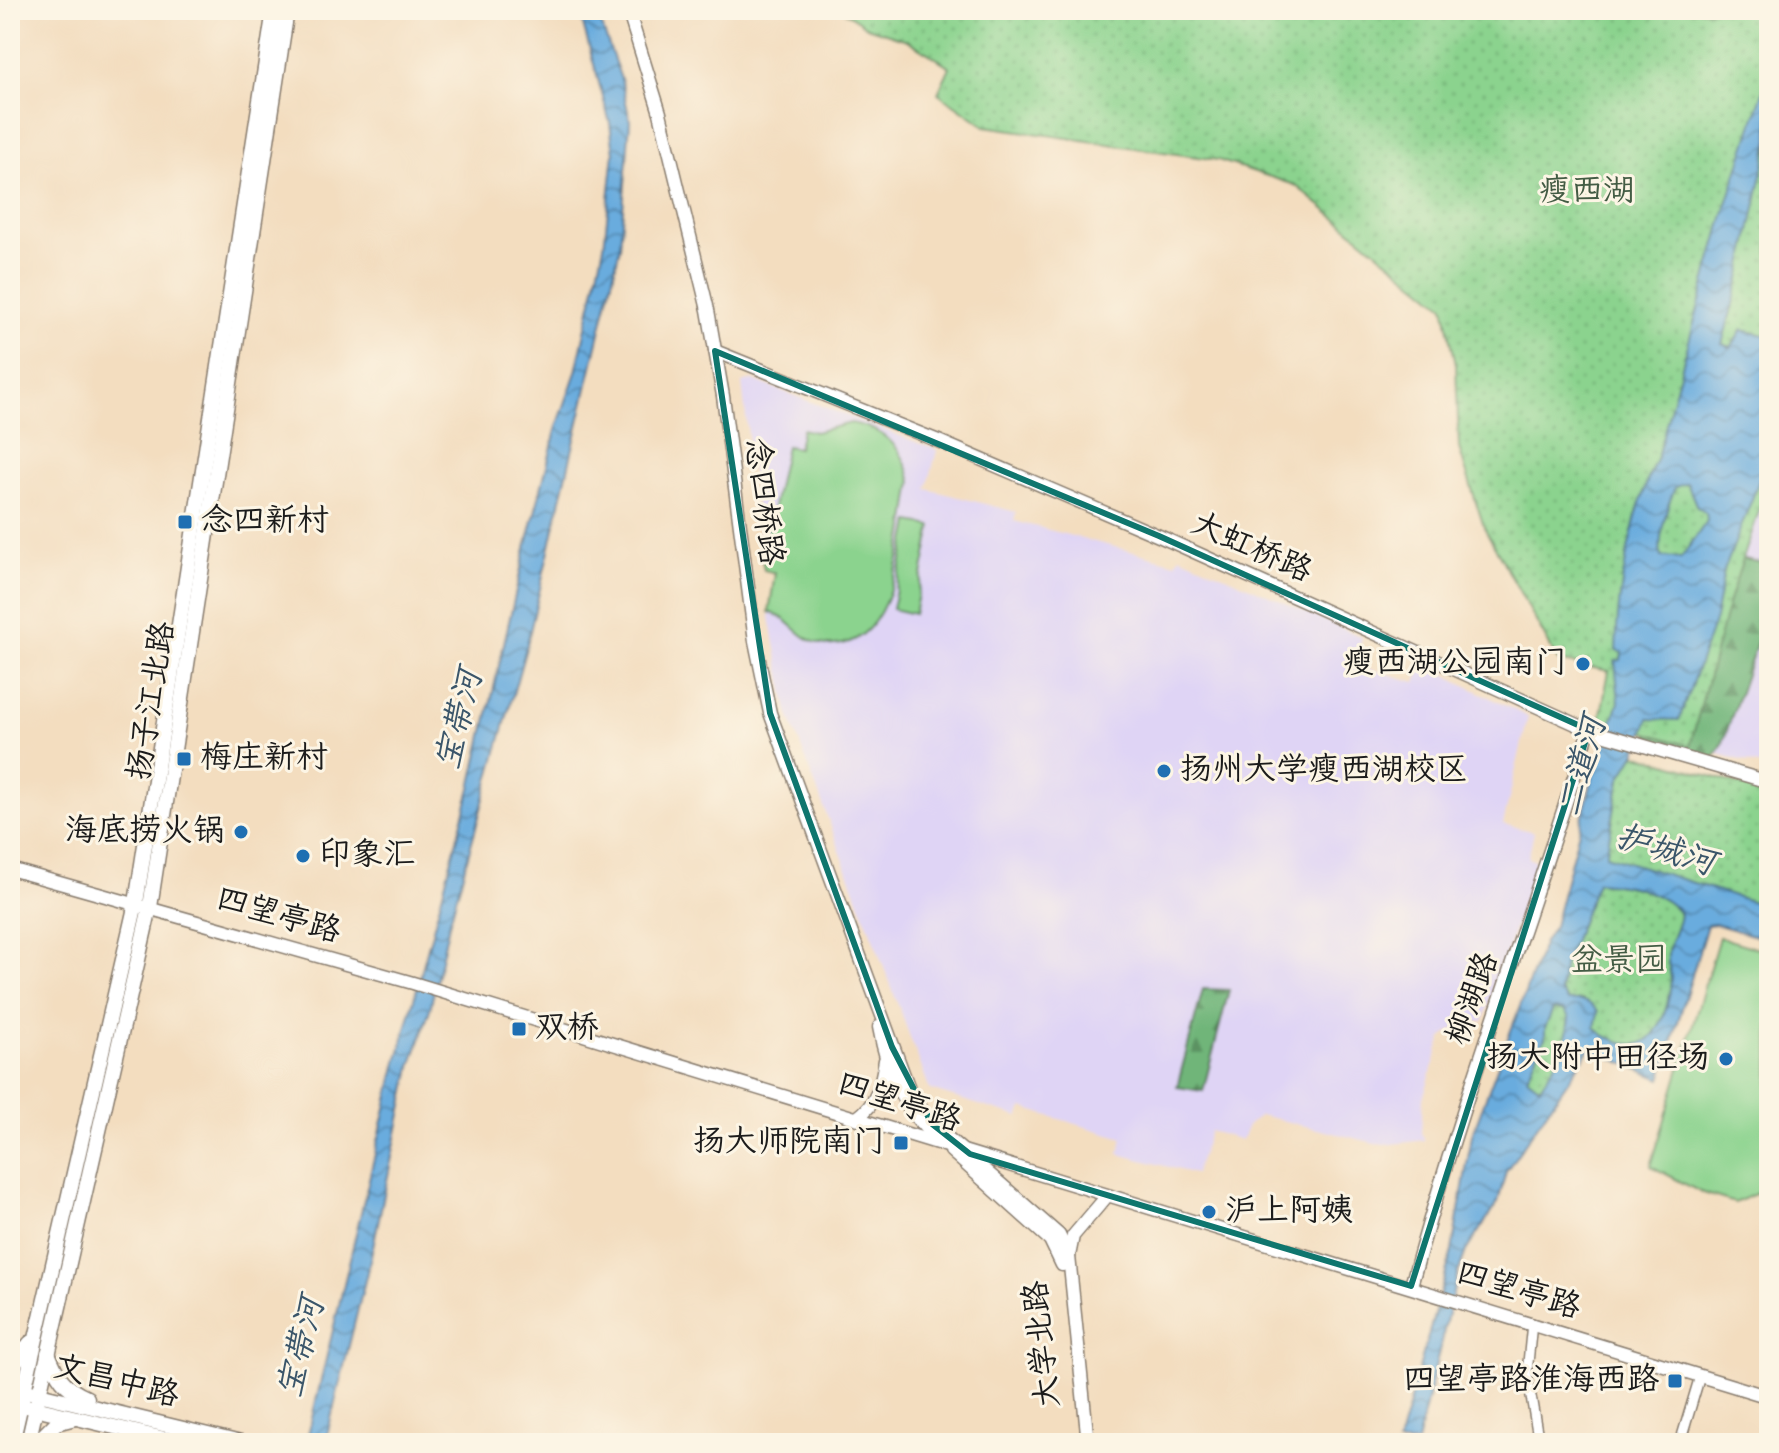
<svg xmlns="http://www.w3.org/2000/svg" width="1779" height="1453" font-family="'Indie Flower','LXGW WenKai TC',sans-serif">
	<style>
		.built { fill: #dfd4f5 }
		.grass { fill: #8bd38e; stroke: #547855; stroke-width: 2 }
		.forest { fill: url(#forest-firs); stroke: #46684a; stroke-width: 2 }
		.park { fill: url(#park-dots); stroke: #547855; stroke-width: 2 }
		.water { fill: url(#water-waves); stroke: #42647d; stroke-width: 2; fill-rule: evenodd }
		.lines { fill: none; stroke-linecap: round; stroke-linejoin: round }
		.street-casing { stroke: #887c6e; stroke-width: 12 }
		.secondary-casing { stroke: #887c6e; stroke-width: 15 }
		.primary-casing { stroke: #887c6e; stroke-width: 17 }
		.street { stroke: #fff; stroke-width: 9 }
		.secondary { stroke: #fff; stroke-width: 12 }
		.primary { stroke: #fff; stroke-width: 14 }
		.marked { fill: none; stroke: #0f766e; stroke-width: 6; stroke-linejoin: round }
		.poi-dot { fill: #1f6fb2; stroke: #fcf5e5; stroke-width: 3 }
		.labels { text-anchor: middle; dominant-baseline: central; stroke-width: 6; stroke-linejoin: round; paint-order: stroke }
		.park-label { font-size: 32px; fill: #435c44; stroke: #fcf5e5 }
		.street-label { font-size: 32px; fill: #1c1c1c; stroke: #fcf5e5 }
		.poi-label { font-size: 32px; fill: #1c1c1c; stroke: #fcf5e5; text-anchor: start }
		.water-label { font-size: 34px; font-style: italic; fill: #3b566a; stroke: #fcf5e5 }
	</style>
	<defs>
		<pattern id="forest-firs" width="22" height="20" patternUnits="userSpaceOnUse" patternTransform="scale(2)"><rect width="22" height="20" fill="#70b579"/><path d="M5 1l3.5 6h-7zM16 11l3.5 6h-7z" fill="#5b9262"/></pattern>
		<pattern id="park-dots" width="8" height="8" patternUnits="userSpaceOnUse" patternTransform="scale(2)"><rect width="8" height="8" fill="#8bd38e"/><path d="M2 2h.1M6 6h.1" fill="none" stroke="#77b57a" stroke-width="1.8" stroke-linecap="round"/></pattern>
		<pattern id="water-waves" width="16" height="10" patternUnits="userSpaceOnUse" patternTransform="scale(2)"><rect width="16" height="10" fill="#69acde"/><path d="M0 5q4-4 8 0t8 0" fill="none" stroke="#568bb3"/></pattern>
	</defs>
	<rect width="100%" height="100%" fill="#fcf5e5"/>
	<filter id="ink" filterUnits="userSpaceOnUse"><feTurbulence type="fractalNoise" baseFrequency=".0125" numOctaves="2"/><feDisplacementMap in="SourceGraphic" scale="16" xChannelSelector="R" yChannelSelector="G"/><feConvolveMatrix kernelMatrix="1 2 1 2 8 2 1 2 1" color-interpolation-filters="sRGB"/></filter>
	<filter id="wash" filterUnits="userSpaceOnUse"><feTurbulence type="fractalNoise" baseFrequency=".006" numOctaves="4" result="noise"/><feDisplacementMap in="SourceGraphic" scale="32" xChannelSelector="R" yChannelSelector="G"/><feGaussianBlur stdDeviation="1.8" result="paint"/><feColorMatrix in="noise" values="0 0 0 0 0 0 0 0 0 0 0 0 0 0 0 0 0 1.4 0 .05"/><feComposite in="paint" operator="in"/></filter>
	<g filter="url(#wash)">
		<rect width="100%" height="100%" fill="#f3ddbf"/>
		<!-- built -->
		<g class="built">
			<path d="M753,380L937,450L927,489L1016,512L1014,521L1176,563L1180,556L1362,637L1355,665L1416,682L1424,664L1528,717L1503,824L1534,832L1528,858L1537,862L1483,1021L1461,1024L1442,1038L1423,1098L1421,1133L1425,1140L1383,1145L1260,1115L1248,1125L1242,1140L1210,1131L1195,1174L1119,1154L1123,1138L1023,1108L1019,1117L930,1090L788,712L769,612L775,573L764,570L763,564L742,383Z"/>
			<path d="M1769,481V768L1690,746L1729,601Z"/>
		</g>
		<!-- grass -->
		<g class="grass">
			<path d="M851,423C886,429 904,449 912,482C903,531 896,659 821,644C798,639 790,617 769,612L775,573L764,570L762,559L786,446L798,448L802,429L815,432Z"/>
			<path d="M910,522L932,526L914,614L892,609Z"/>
			<path d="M1719,937L1769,952V1188L1735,1203L1700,1192L1651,1166Z"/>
		</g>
		<!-- forest -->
		<g class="forest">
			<path d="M1739,558L1769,564V607L1722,745L1712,760L1646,741Z"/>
			<path d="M1203,989L1229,990L1203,1091L1177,1087Z"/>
		</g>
		<!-- park -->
		<g class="park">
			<path d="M842,10H1769V481L1729,601L1690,746L1600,719L1609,671L1558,661L1484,527L1459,448L1456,365L1444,306L1295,185L1218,160L985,126L938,93L950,67L907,40L867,27Z"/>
			<path d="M1635,754L1769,793V907L1606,856L1620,779Z"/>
			<path d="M1597,882C1626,884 1661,890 1680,913C1679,929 1669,940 1668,955C1667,964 1671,972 1671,980C1669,1007 1657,1056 1621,1042C1611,1038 1601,1036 1595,1027L1597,1012L1582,1000L1569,1002L1560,991L1565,962Z"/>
			<path d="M1553,1009L1564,1010L1569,1016L1565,1049L1540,1088L1526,1076L1545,1038L1544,1028Z"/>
		</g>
		<!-- water -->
		<g class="water">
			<path d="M579,10H596L621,79L630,121L620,247L527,644L449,924L430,1009L411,1067L371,1256L325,1443H306L396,1066L471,788L524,556L556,430L576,372L604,246L614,153L610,123Z"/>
			<path d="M1769,73V140L1741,275L1722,344L1731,347L1742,330L1769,336V428L1764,440V468L1724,571L1715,619L1679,720L1649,719L1635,754L1620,779L1606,855L1769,907V940L1715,924L1707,925L1661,1079L1590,1049L1506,1171L1498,1202L1466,1251L1457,1276L1417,1443H1398L1452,1251L1472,1135L1544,942L1554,926L1594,773L1619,702L1615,661L1621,660L1622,652L1616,651C1617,590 1632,513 1657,457L1726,207ZM1687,483L1697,507L1706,513L1707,521L1681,558L1661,557C1658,537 1667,506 1675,487ZM1597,882C1626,884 1661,890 1680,913C1679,929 1669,940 1668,955C1667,964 1671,972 1671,980C1669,1007 1657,1056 1621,1042C1611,1038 1601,1036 1595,1027L1598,1012C1590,1000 1581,1000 1568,1001L1560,991L1565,962ZM1553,1009L1564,1010L1569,1017L1565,1049L1540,1087L1527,1077L1545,1038V1028Z"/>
		</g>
	</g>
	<g filter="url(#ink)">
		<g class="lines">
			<!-- street casing -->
			<g class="street-casing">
				<g id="street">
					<path d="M1532,1323L1527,1373L1539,1443"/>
					<path d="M1680,1443L1700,1376"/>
				</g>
			</g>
			<!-- secondary casing -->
			<g class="secondary-casing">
				<g id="secondary">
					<path d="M628,10L660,113L708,310L723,396L755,641L770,713L911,1094L932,1124L1059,1235L1069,1256L1088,1443"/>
					<path d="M715,351L936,440L1159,536L1589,730L1769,782"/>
					<path d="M10,869L413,983L1769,1397"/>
					<path d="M879,1027C887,1072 902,1109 937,1139"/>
					<path d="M857,1118C878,1103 881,1084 885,1060"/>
					<path d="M951,1151L1050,1240L1062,1265"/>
					<path d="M1069,1256L1073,1236L1107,1196"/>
					<path d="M1411,1286C1462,1098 1531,916 1589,730"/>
				</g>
			</g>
			<!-- primary casing -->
			<g class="primary-casing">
				<g id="primary">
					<path d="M48,1353C57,1376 64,1388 87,1398"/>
					<path d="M10,1370L30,1343"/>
					<path d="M10,1387L241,1443"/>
					<path d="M10,1402L181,1443"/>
					<path d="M12,1443L136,903L274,10"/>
					<path d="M28,1443L150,907L287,10"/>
					<path d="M36,1443L56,1423L75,1418"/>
				</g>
			</g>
			<!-- street -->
			<use href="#street" class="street"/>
			<!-- secondary -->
			<use href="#secondary" class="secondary"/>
			<!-- primary -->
			<use href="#primary" class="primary"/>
		</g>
	</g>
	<!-- marked area -->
	<path class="marked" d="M715,351L1159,536L1589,730L1411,1286L970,1154L932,1124L892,1047L770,713Z"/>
	<!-- markers -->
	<g class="poi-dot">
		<rect x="177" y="514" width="16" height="16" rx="4"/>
		<circle cx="1583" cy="664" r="8"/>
		<rect x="176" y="751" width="16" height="16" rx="4"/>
		<circle cx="1164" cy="771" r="8"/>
		<circle cx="241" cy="832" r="8"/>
		<circle cx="303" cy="856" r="8"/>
		<rect x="511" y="1021" width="16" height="16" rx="4"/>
		<circle cx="1726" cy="1059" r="8"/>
		<rect x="893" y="1135" width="16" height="16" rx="4"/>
		<circle cx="1209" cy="1212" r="8"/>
		<rect x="1667" y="1373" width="16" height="16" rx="4"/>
	</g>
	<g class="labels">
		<!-- park labels -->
		<g class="park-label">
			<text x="1587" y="192">瘦西湖</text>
			<text x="1619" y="962">盆景园</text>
		</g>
		<!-- street labels -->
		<g class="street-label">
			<text transform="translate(762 502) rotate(83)">念四桥路</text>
			<text transform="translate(1251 549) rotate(24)">大虹桥路</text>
			<text transform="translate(153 701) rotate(-81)">扬子江北路</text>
			<text transform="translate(278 917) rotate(16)">四望亭路</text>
			<text transform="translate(1474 999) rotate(-70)">柳湖路</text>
			<text transform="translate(899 1104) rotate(18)">四望亭路</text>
			<text transform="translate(1518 1292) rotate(17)">四望亭路</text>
			<text transform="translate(1044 1344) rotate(-96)">大学北路</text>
			<text transform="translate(116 1383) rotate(14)">文昌中路</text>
		</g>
		<!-- poi labels -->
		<g class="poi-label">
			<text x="201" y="522">念四新村</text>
			<text x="1567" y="664" text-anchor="end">瘦西湖公园南门</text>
			<text x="200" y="759">梅庄新村</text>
			<text x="1180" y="771">扬州大学瘦西湖校区</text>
			<text x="225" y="832" text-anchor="end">海底捞火锅</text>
			<text x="319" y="856">印象汇</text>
			<text x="535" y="1029">双桥</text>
			<text x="1710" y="1059" text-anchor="end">扬大附中田径场</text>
			<text x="885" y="1143" text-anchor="end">扬大师院南门</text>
			<text x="1225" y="1212">沪上阿姨</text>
			<text x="1659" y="1381" text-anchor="end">四望亭路淮海西路</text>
		</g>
		<!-- water labels -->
		<g class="water-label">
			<text transform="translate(461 720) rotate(-76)">宝带河</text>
			<text transform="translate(1584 767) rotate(-75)">二道河</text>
			<text transform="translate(1665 852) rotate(17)">护城河</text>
			<text transform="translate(303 1348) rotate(-76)">宝带河</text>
		</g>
	</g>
	<!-- margin -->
	<rect width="1779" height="1453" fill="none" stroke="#fcf5e5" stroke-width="40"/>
</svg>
